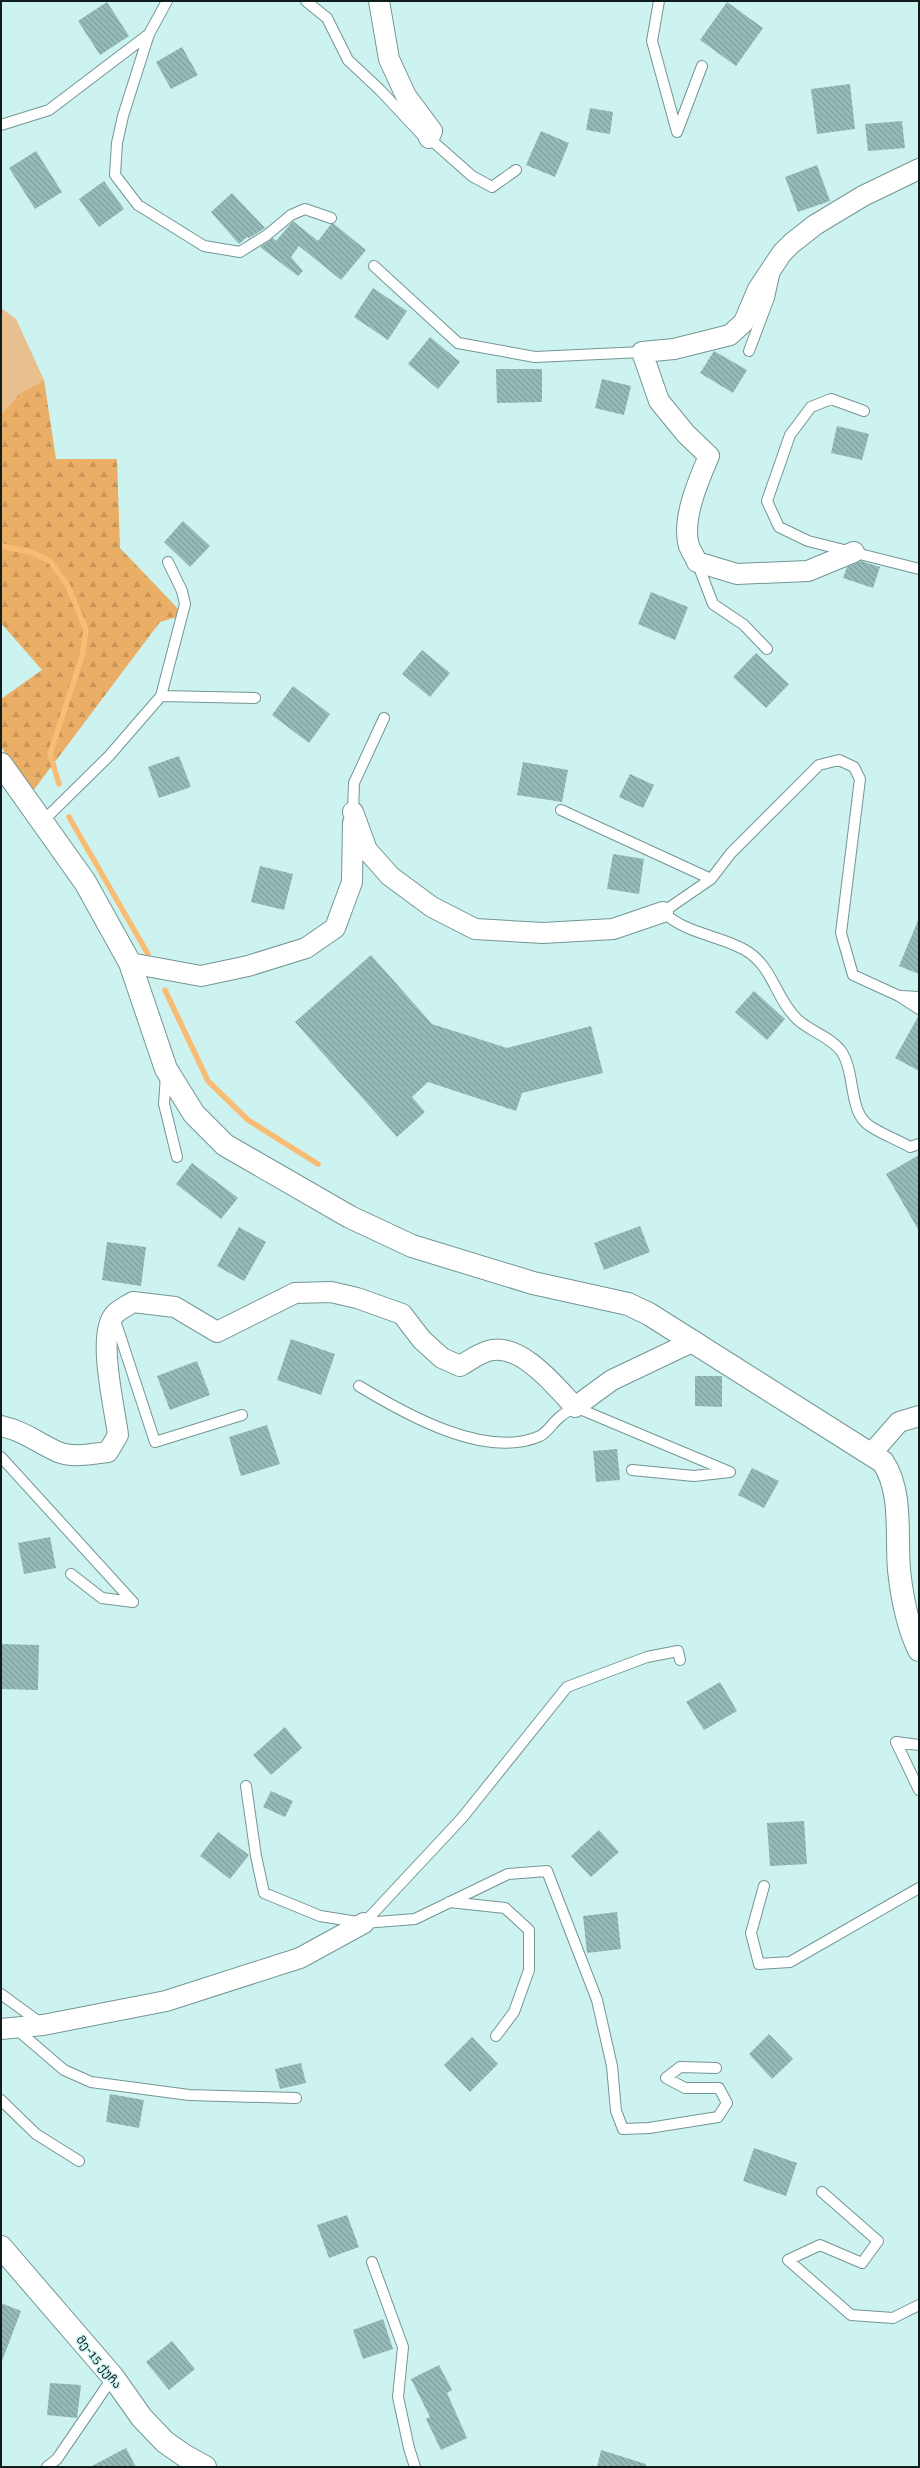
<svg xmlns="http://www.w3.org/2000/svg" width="920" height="2468" viewBox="0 0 920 2468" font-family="'Roboto Serif','Noto Sans Georgian',serif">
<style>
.grass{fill:#e9bf8f}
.forest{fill:url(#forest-firs)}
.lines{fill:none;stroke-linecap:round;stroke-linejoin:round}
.stream{stroke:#f8bc75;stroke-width:5.5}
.building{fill:url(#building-back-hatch)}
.lane-casing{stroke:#739694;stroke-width:12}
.street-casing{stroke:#739694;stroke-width:22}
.secondary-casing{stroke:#739694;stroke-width:24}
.lane{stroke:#fff;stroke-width:10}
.street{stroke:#fff;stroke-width:20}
.secondary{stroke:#fff;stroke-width:22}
.labels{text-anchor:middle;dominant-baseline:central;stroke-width:3;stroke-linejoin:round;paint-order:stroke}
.street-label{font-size:12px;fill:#0f1d1d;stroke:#cdf3f1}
</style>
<defs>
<pattern id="forest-firs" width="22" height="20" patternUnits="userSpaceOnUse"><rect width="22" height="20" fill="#eaae67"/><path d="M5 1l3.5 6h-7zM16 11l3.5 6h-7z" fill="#c89559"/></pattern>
<pattern id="building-back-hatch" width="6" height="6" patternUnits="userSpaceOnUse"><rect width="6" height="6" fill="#95b9b7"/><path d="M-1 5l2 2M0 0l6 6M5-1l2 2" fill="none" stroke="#789694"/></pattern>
</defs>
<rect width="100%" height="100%" fill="#cdf3f1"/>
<path class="grass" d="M1 308 16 319 44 380 19 394 1 415Z"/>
<path class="forest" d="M44 380 56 459H117L120 548 184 615 160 622 30 795 1 746V699L42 670 1 623V415L19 394Z"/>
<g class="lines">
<path class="stream" d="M1 546 31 552 50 561 68 586 86 630 82 656 50 754 59 784
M69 817 148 954
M165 990 208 1081 248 1120 318 1164"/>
</g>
<path class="building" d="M107 2 129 36 100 55 78 21Z
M727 2 763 28 736 66 700 40Z
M182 47 198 75 171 89 156 62Z
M850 84 855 129 817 134 811 89Z
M590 108 613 112 610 134 586 130Z
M902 121 905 148 868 151 865 124Z
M541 131 569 143 555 177 526 165Z
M36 151 62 192 35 209 9 168Z
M817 165 830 201 798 212 785 177Z
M104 181 124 209 99 227 79 199Z
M232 193 265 228 249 238 247 237 239 244 211 212Z
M293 221 318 241 331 224H334L366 250 341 280 299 246 291 257 303 271 298 276 260 247 273 238 276 241Z
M373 288 407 311 388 340 354 317Z
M430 337 460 362 438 389 408 364Z
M714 351 747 370 733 393 700 373Z
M496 369H542V402L497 403Z
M602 379 631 386 624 415 595 408Z
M837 426 869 434 862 460 831 453Z
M183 521 210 546 190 567 164 542Z
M861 561 880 567 873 588 843 578 847 567Z
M651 592 688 607 675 640 638 624Z
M422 650 450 673 430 697 402 674Z
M756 653 789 684 766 708 733 677Z
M293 686 330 714 309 743 272 715Z
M179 756 191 787 159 798 148 767Z
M523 762 568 770 562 802 517 795Z
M630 774 654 785 643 808 619 797Z
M613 854 644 859 639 894 607 889Z
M260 866 293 874 284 910 251 902Z
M919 918V974L899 966Z
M371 955 432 1024 507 1048 591 1026 603 1073 522 1093 516 1111 428 1082 412 1097 425 1112 397 1137 295 1022Z
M754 991 785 1019 767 1040 735 1012Z
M919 1015V1071L895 1058Z
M919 1155V1231L886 1174Z
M192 1163 238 1198 221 1219 176 1184Z
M640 1226 650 1252 604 1270 594 1243Z
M239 1227 266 1242 244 1281 217 1266Z
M107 1242 146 1247 141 1286 102 1280Z
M291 1339 335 1354 321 1395 277 1380Z
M197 1361 210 1395 170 1410 157 1376Z
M695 1376H722V1407L695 1406Z
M267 1425 280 1464 241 1476 229 1437Z
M617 1449 620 1480 596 1482 593 1451Z
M752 1468 779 1481 764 1508 738 1495Z
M50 1537 56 1568 24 1574 18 1543Z
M1 1644 39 1645 38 1690 1 1689Z
M720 1682 737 1711 704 1730 686 1702Z
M285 1727 302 1748 271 1775 253 1755Z
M271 1791 293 1801 285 1817 263 1807Z
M804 1821 807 1864 770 1866 767 1823Z
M599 1830 619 1852 591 1877 571 1856Z
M218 1832 249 1855 230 1879 200 1856Z
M617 1912 621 1949 587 1953 583 1916Z
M769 2034 793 2059 772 2079 749 2054Z
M472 2037 498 2064 470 2092 444 2065Z
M301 2063 306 2083 280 2089 275 2069Z
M110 2094 144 2100 139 2128 106 2122Z
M754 2148 797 2163 786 2196 743 2181Z
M347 2215 359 2247 329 2258 317 2225Z
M1 2303 21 2311 2 2361H1Z
M383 2319 393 2349 363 2359 353 2330Z
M172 2341 195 2369 169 2390 146 2362Z
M439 2365 452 2390 447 2393 467 2438 441 2450 426 2419 430 2417 411 2379Z
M50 2383 81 2385 77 2418 47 2415Z
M126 2448 136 2467H90Z
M601 2450 646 2464V2467H597Z"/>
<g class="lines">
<g class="lane-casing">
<path id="lane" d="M167 1 149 34 123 116 117 143 115 175 138 205 204 246 240 252 267 235 291 215 305 209 331 218
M306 1 327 18 348 60 380 90 423 136 429 138 472 176 492 187 516 170
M659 1 652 41 677 132 702 66
M1 125 49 110 149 34
M374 266 458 343 535 357 642 352
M749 351 769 298 774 275
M864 411 831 399 811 407 790 435 767 501 779 527 808 541 919 569
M697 562 713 604 744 625 767 649
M161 696 255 698
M561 810 711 879
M353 812 354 783 384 718
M42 822 109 756 161 696 185 604 182 591 168 562
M901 996 919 997
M919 1009 899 996 853 975 841 933 860 779 854 767 839 760 819 765 731 853 711 879 663 912C686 934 719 935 745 950 773 966 775 998 797 1019 809 1031 831 1037 841 1051 855 1071 849 1106 865 1122 873 1131 899 1140 910 1147L919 1144
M166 1075 164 1104 177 1157
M114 1317 155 1442 242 1415
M359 1386C405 1414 486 1460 540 1436 548 1432 553 1422 560 1417 564 1413 570 1410 575 1407L730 1472 694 1476 632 1470
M1 1457 133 1602 102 1598 71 1574
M919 1745 896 1742 919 1790
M246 1786 256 1856 264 1893 320 1916 364 1923 462 1818 567 1687 647 1657 678 1651 680 1660
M764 1886 751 1933 759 1964 790 1962 919 1888
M449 1902 505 1908 529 1930V1970L514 2012 496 2036
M364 1923 415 1919 508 1874 547 1871 597 2000 612 2066 616 2111 623 2129 649 2128 718 2117 727 2103 719 2088H685L666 2078 680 2067 716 2068
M1 1994 42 2024
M15 2028 64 2070 91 2082 189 2095 296 2098
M1 2100 36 2134 79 2161
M822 2192 878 2241 862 2263 820 2245 788 2260 851 2315 893 2318 919 2305
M372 2262 403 2347 398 2397 409 2448 415 2467
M47 2467 57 2459 113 2377"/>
</g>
<g class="street-casing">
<path id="street" d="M379 1 389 59 406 96 432 131 429 138
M854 552 808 571 737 574 697 562C695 557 691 551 689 546 681 520 699 479 709 456L686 434 659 401 642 352 674 349 730 335 744 322 758 289 782 253 792 243 815 225 863 196 919 169
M353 812 367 850 390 876 432 907 475 929 543 933 613 929 663 912
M130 963 201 976 248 966 306 948 335 928 352 882 353 823
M1 1426C26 1432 36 1442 58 1452 73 1458 92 1454 108 1452L118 1435C115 1409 96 1333 115 1314 120 1309 127 1306 133 1302L175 1307 217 1332 295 1293 331 1292 357 1298 402 1314 422 1340 442 1358 460 1366C469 1361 478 1354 488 1351 520 1341 556 1387 575 1407L612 1380 694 1341
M871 1454 899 1422 919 1416
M1 2029 43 2025 166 2001 300 1958 364 1923"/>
</g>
<g class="secondary-casing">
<path id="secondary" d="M1 764 85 882 130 963 166 1069 194 1114 225 1145 350 1217 412 1246 533 1283 628 1304 649 1314 883 1462C903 1492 896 1536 899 1570 902 1598 907 1625 919 1650
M1 2247 113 2377 142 2418 165 2442 185 2456 205 2467"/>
</g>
<use href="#lane" class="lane"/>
<use href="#street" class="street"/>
<use href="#secondary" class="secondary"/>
</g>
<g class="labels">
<g class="street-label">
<text transform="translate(99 2362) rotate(51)">მე-15 ქუჩა</text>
</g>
</g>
<rect width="920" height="2468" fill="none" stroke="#0f1d1d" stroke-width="4"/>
</svg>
